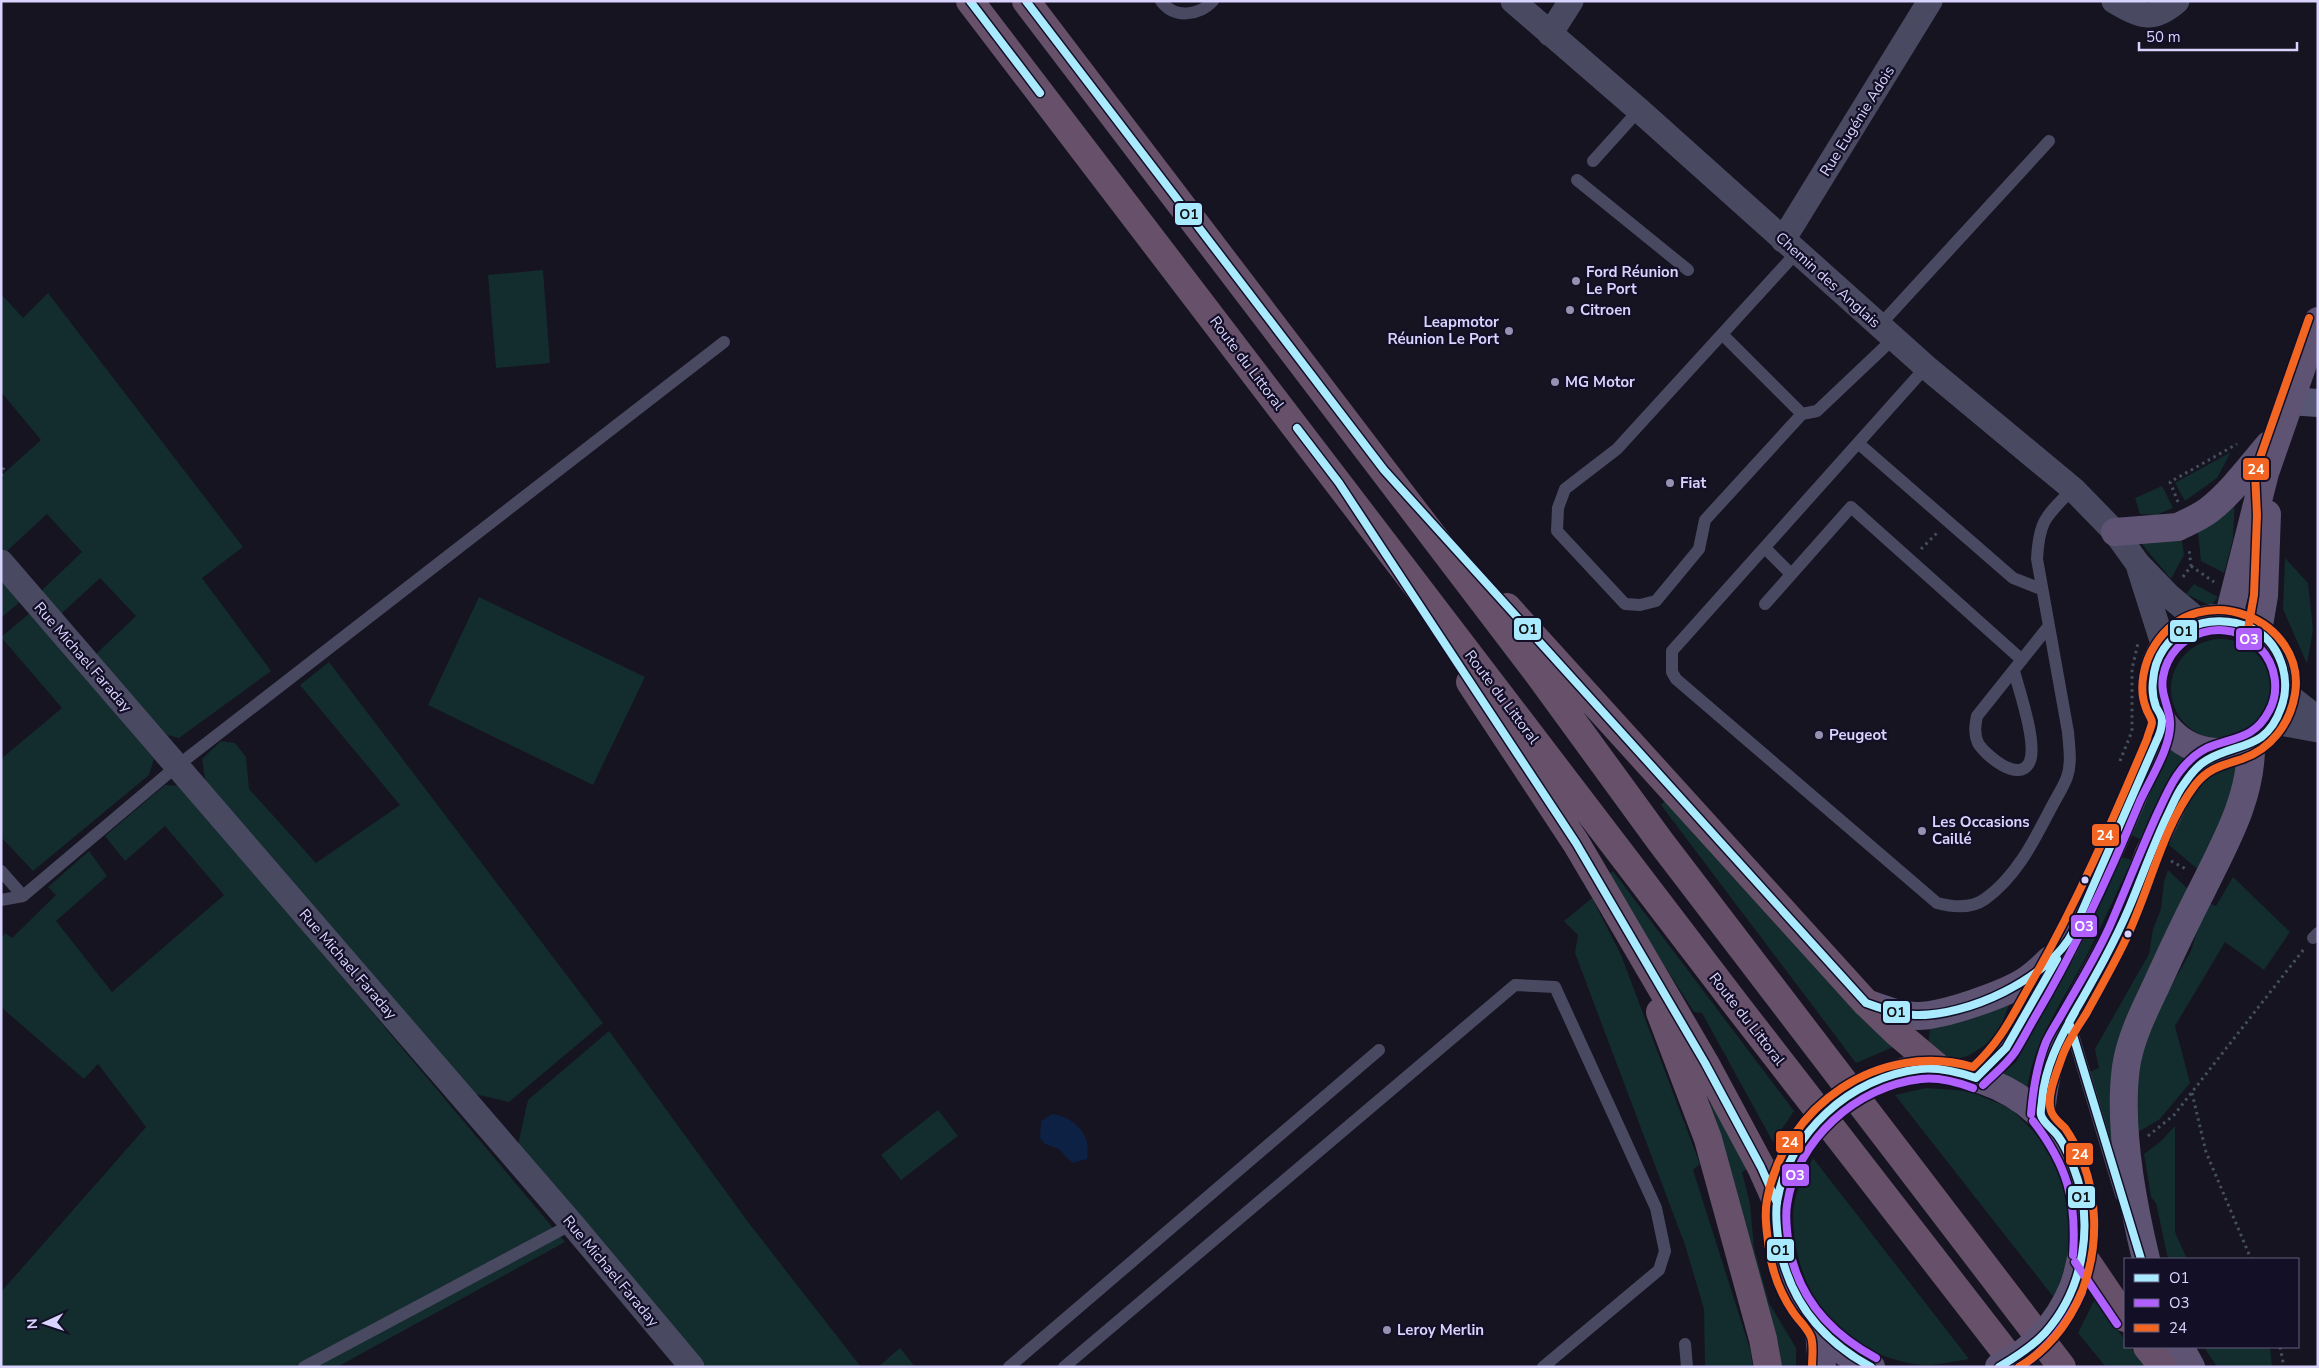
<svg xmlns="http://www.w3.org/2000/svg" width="2319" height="1368" viewBox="0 0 2319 1368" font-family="'Nunito Sans',sans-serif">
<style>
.green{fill:#132c2d}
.water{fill:#0d2144}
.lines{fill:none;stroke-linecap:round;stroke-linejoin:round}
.path{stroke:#44505f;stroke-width:3;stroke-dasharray:2.5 4;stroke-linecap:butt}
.lane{stroke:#4a4962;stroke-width:12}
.street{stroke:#4a4962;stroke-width:25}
.secondary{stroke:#575674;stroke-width:28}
.primary{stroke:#5e5373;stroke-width:28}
.highway{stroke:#67516a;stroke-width:28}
.primary-bridge{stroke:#5e5373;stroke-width:28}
.bus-1-casing{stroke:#130f26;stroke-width:11}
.bus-2-casing{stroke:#130f26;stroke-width:11}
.bus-3-casing{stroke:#130f26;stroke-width:11}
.bus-1{stroke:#a9eaff;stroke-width:8}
.bus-2{stroke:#af60ff;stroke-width:8}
.bus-3{stroke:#f26522;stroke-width:8}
.poi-dot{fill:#9591b1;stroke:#130f26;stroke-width:2}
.bus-dot{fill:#d9d4ff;stroke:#130f26;stroke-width:2}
.labels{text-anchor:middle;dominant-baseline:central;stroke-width:4.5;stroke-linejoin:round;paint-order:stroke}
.street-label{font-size:15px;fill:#d9d4ff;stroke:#130f26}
.poi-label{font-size:15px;font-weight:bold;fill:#d9d4ff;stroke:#130f26;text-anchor:start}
.line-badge{stroke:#130f26;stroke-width:2}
.badge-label{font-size:14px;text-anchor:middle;font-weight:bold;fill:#fff}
.pale-badge-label{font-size:14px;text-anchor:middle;font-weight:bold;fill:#111}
</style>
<rect width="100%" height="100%" fill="#161421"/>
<path class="green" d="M543 270 550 363 496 368 488 275Z
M48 293 243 547 202 578 271 671 179 738 163 734 95 655 136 616 100 578 60 615 40 592 82 552 47 514 6 552 1 547V476L41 440 1 392V294L23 318Z
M2231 452 2217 478 2185 501 2175 483Z
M2162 486 2173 508 2156 515 2140 514 2135 498Z
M2235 498 2233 539 2224 573 2201 561 2197 523Z
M2181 534 2184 555 2171 579 2136 537Z
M2285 558 2308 583 2313 630 2307 664 2283 609Z
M1 577 22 600 1 618Z
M2194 584 2218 597 2211 606 2186 594Z
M479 597 645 677 593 785 428 705Z
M30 613 154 759 149 775 33 871 1 837V759L62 708 1 637Z
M2171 689a50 50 0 1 1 100 0a50 50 0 1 1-100 0Z
M329 662 603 1023 509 1102 466 1092 206 785 202 759 221 741 235 743 246 757 249 789 316 863 400 805 300 685Z
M2168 745 2188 758 2163 792 2142 840 2129 834Z
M2244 756V774L2201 872 2163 840 2180 802 2215 763Z
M165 785 182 786 565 1242 337 1367H1V1292L146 1127 98 1064 84 1079 1 1007V938L5 933 12 938 56 895 48 887 89 851 107 876 56 921 112 992 224 895 165 826 125 861 105 836Z
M1667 798 1896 1046 1856 1063 1661 805Z
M2121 857 2132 860C2117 892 2102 925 2086 957 2064 999 2033 1042 2027 1089L2002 1074 2016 1062 2078 950Z
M2168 870 2192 893 2127 1021 2120 1141 2111 1144 2089 1072 2099 1068 2095 1049 2149 954 2153 929 2161 909 2164 881Z
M1613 871 1794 1111 1773 1142 1702 1013 1694 1012 1607 876Z
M2233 877 2290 932 2264 970 2225 942 2175 1026 2190 1083 2159 1120 2138 1132 2134 1086 2144 1034 2191 951 2206 902 2216 906Z
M1592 898 1621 955 1700 1164 1693 1170 1750 1349 1753 1367H1705L1704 1309 1685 1245 1575 953 1578 935 1564 921Z
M2013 994 1999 1031 1985 1045 1968 1056 1951 1060 1928 1053 1930 1023Z
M609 1031 748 1222 861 1367H703L517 1149 528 1100Z
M1926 1088 1968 1091 2010 1108 2044 1142 2065 1188 2072 1220 2068 1256 2055 1299 1895 1095Z
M1713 1103 1747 1169 1742 1172 1750 1204 1754 1248 1769 1303 1796 1348V1367H1774L1705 1108Z
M938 1110 958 1136 901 1180 881 1155Z
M2175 1126V1232L2187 1259H2168L2156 1203 2151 1197 2144 1154 2160 1142Z
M1813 1158 1969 1359C1950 1362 1928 1368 1909 1363 1850 1351 1810 1311 1797 1252 1794 1236 1791 1216 1795 1200 1798 1186 1807 1171 1813 1158Z
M2095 1299 2125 1340V1347H2130L2145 1367H2106L2078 1333Z
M2204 1347H2270L2272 1367H2217Z
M900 1348 915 1367H878Z"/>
<path class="water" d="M1052 1114C1075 1117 1092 1135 1087 1159L1072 1163 1059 1149 1045 1144 1040 1138 1041 1121Z"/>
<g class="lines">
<path class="path" d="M1 476 5 464
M2178 502 2170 482 2237 444
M1921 549 1938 532
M2191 566 2214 582
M2183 577 2191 566 2189 549
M2120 761 2132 731V669L2138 643
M2171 861 2186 869
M2192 1093 2206 1152 2251 1259
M2148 1136 2174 1115 2304 949
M2280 1347 2284 1367"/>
<path class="lane" d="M1161 1C1174 19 1199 16 1213 1
M1593 161 1639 110
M1577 180 1688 270
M1797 252 1617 449 1565 489 1558 508 1557 531 1625 604 1640 605 1656 601 1699 549 1705 520 1802 414 1817 411 1893 339
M1879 326 2049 141
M1722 334 1802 414
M1926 367 1672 651V672L1676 679 1937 903C1952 907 1971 909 1985 899 2016 877 2034 841 2051 808 2056 798 2063 788 2067 777 2072 763 2069 746 2068 732L2037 559C2039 520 2046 516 2073 489
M1858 443 2013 578 2041 589
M1765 548 1791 574
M1765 604 1851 507 2022 660
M2014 671C2019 690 2037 742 2030 761 2020 785 1985 755 1978 743 1974 734 1975 726 1977 716L2048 627
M1 871 23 896
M1 900 23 896 177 766 724 342
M2313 938 2318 933
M2070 1025 2121 1195
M1685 1344 1687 1367
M304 1367 572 1224
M1009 1367 1379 1050
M1064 1367 1515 985 1555 987 1656 1208 1665 1251 1659 1270 1543 1367"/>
<path class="street" d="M1513 1 1639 110 1926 367 2073 489 2115 532 2138 564 2168 595 2199 621
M2114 1C2140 16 2152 23 2177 1
M1550 34 1571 1
M1783 240 1930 1
M1 562 572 1224 692 1367
M2139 568 2164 647
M2285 693 2318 719
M2275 722 2318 730"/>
<path class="secondary" d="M2289 401 2318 403"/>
<path class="primary" d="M2115 532 2178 527C2188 522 2200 517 2209 510 2232 492 2250 467 2269 445
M2152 685a67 67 0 1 1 134 0a67 67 0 1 1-134 0Z
M2228 619 2265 473 2318 321
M2258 631 2264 596 2267 514
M1866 1003C1883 1009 1900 1016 1918 1016 1943 1016 2006 994 2027 980 2035 974 2043 967 2050 960
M1915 1070C1938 1067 1960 1072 1982 1080 2071 1110 2103 1203 2073 1288
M1976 1078 2006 1048 2064 947 2113 843 2158 739 2162 720
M2041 1115C2043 1089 2047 1066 2057 1042L2123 922 2149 853 2182 785 2203 762 2223 752
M1791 1160C1785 1174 1778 1188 1777 1203 1769 1272 1809 1339 1871 1367
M2146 1259C2132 1201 2118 1127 2126 1067 2130 1039 2144 1011 2156 986 2171 953 2186 921 2202 890 2225 843 2252 797 2251 744
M1819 1330 1822 1367
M2180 1347 2191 1367"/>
<path class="highway" d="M970 1 1738 1007 2017 1367
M1026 1 1539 675 1660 841 2062 1367
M1507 607 1866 1003 1896 1032 1940 1069
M1470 682 1576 843 1612 904 1705 1063 1761 1167 1777 1203
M1660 1012 1708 1139 1763 1339 1768 1367
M2083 1256 2125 1318
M2147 1347 2163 1367"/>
<path class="primary-bridge" d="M1791 1160C1819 1111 1853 1087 1906 1071
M1999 1367C2034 1351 2058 1323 2073 1288"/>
<g class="bus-1-casing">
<path id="bus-1" d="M970 1 1040 93
M1026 1 1384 470 1866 1003C1882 1009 1898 1014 1915 1015 1966 1017 2049 979 2073 932L2156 742C2159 736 2162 728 2162 721 2162 716 2158 711 2156 707 2153 699 2152 689 2153 681 2156 631 2209 609 2251 628 2280 641 2292 679 2281 708 2266 751 2237 742 2207 760 2198 765 2190 775 2184 784 2177 793 2173 804 2168 814 2153 845 2142 877 2129 908 2112 948 2090 985 2069 1022L2141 1259
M1297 428 1339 483 1576 843 1705 1063 1761 1167 1777 1203
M1871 1367C1821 1340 1789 1300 1779 1244 1777 1231 1775 1216 1777 1202 1788 1133 1851 1077 1920 1069 1939 1067 1958 1072 1976 1078L2006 1048 2057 959
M1999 1367C2016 1357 2032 1347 2045 1333 2085 1288 2095 1221 2073 1166 2069 1155 2064 1144 2058 1136 2053 1129 2043 1123 2041 1115 2040 1110 2042 1105 2042 1100 2045 1067 2059 1040 2075 1012"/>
</g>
<g class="bus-2-casing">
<path id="bus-2" d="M1983 1085C1993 1075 2007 1064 2015 1052 2022 1041 2028 1029 2035 1017 2076 948 2109 876 2140 801 2150 779 2172 746 2170 721 2169 706 2160 694 2163 677 2171 631 2228 614 2260 648 2276 665 2280 691 2269 711 2254 740 2232 737 2207 748 2197 753 2188 761 2181 770 2171 782 2166 796 2159 810 2142 847 2128 884 2112 921 2099 952 2080 982 2063 1012 2058 1021 2051 1031 2046 1042 2037 1065 2033 1089 2031 1114
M2033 1121C2067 1165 2077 1200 2073 1255
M2075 1262 2117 1324
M1876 1358C1831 1334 1798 1298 1789 1246 1787 1233 1785 1218 1787 1205 1796 1140 1857 1086 1921 1079 1938 1077 1957 1082 1973 1088
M2020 1367C2049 1348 2068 1323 2082 1292"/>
</g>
<g class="bus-3-casing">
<path id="bus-3" d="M2248 629 2254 595 2257 515 2255 472 2309 318
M1812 1367C1812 1357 1814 1346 1811 1337 1807 1327 1798 1320 1793 1312 1780 1293 1772 1271 1769 1249 1767 1233 1764 1216 1767 1200 1784 1106 1880 1040 1973 1067 2002 1040 2012 1016 2031 983 2076 905 2112 822 2147 739 2148 734 2151 728 2152 723 2152 718 2147 713 2146 708 2138 688 2144 662 2155 645 2200 575 2307 620 2295 694 2290 724 2271 749 2242 759 2223 765 2208 768 2195 785 2161 830 2150 890 2125 941 2113 966 2099 990 2086 1014 2077 1028 2067 1042 2062 1057 2057 1072 2046 1096 2051 1111 2053 1118 2060 1123 2065 1128 2072 1138 2078 1150 2083 1162 2110 1235 2088 1326 2019 1367"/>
</g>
<use href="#bus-1" class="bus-1"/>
<use href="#bus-2" class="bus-2"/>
<use href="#bus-3" class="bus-3"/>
</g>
<g class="poi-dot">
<circle cx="1576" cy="281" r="5"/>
<circle cx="1570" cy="310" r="5"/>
<circle cx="1509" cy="331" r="5"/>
<circle cx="1555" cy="382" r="5"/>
<circle cx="1670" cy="483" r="5"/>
<circle cx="1819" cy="735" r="5"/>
<circle cx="1922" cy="831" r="5"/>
<circle cx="1387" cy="1330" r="5"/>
</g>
<g class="bus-dot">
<circle cx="2085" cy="880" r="4.5"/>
<circle cx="2128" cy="934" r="4.5"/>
</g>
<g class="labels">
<g class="street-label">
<text transform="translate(1857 121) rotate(-58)">Rue Eugénie Adois</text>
<text transform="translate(1828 280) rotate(42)">Chemin des Anglais</text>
<text transform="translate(1247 363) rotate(53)">Route du Littoral</text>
<text transform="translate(83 657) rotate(49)">Rue Michael Faraday</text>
<text transform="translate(1502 697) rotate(53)">Route du Littoral</text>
<text transform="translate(348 964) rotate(49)">Rue Michael Faraday</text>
<text transform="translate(1747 1019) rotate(52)">Route du Littoral</text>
<text transform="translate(611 1271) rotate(50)">Rue Michael Faraday</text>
</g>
<g class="poi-label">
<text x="1586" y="272">Ford Réunion<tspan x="1586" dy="17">Le Port</tspan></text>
<text x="1580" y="310">Citroen</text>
<text x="1499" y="322" text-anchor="end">Leapmotor<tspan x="1499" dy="17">Réunion Le Port</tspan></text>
<text x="1565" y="382">MG Motor</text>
<text x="1680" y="483">Fiat</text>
<text x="1829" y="735">Peugeot</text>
<text x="1932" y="822">Les Occasions<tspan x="1932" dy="17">Caillé</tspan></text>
<text x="1397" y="1330">Leroy Merlin</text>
</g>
</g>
<g class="line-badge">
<rect x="1174" y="202" width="29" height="24" rx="5" fill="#a9eaff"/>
<rect x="2242" y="457" width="28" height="24" rx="5" fill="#f26522"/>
<rect x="1513" y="617" width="29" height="24" rx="5" fill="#a9eaff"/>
<rect x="2169" y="619" width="29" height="24" rx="5" fill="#a9eaff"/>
<rect x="2235" y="627" width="28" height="24" rx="5" fill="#af60ff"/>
<rect x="2091" y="823" width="29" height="24" rx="5" fill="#f26522"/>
<rect x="2070" y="914" width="28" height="24" rx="5" fill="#af60ff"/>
<rect x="1882" y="1000" width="29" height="24" rx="5" fill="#a9eaff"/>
<rect x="1775" y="1130" width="29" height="24" rx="5" fill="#f26522"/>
<rect x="2065" y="1142" width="29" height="24" rx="5" fill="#f26522"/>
<rect x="1781" y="1163" width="29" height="24" rx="5" fill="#af60ff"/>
<rect x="2067" y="1185" width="29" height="24" rx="5" fill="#a9eaff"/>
<rect x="1766" y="1238" width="29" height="24" rx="5" fill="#a9eaff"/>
</g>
<g class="badge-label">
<text x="2256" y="474">24</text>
<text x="2249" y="644">O3</text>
<text x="2105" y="840">24</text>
<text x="2084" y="931">O3</text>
<text x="1790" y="1147">24</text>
<text x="2080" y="1159">24</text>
<text x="1795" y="1180">O3</text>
</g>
<g class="pale-badge-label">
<text x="1189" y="219">O1</text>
<text x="1528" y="634">O1</text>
<text x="2183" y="636">O1</text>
<text x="1896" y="1017">O1</text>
<text x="2081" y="1202">O1</text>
<text x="1780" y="1255">O1</text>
</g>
<rect width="2319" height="1368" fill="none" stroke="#d9d4ff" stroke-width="5"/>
<rect x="2124" y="1258" width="175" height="90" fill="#130f26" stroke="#625e7d"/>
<rect x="2134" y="1274" width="25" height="8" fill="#a9eaff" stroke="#625e7d"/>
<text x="2169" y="1283" font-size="15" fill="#d9d4ff">O1</text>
<rect x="2134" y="1299" width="25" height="8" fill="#af60ff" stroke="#625e7d"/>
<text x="2169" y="1308" font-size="15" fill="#d9d4ff">O3</text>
<rect x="2134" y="1324" width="25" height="8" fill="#f26522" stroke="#625e7d"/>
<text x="2169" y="1333" font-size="15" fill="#d9d4ff">24</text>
<g transform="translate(45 1323) rotate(267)" stroke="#130f26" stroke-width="4" paint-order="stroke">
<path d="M0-4L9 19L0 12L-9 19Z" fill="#d9d4ff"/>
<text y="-8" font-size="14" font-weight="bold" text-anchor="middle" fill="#d9d4ff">N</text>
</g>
<path d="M2139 42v8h158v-8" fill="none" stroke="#d9d4ff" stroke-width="2.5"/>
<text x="2146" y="42" font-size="15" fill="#d9d4ff" stroke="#130f26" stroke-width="4" paint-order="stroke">50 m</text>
</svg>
